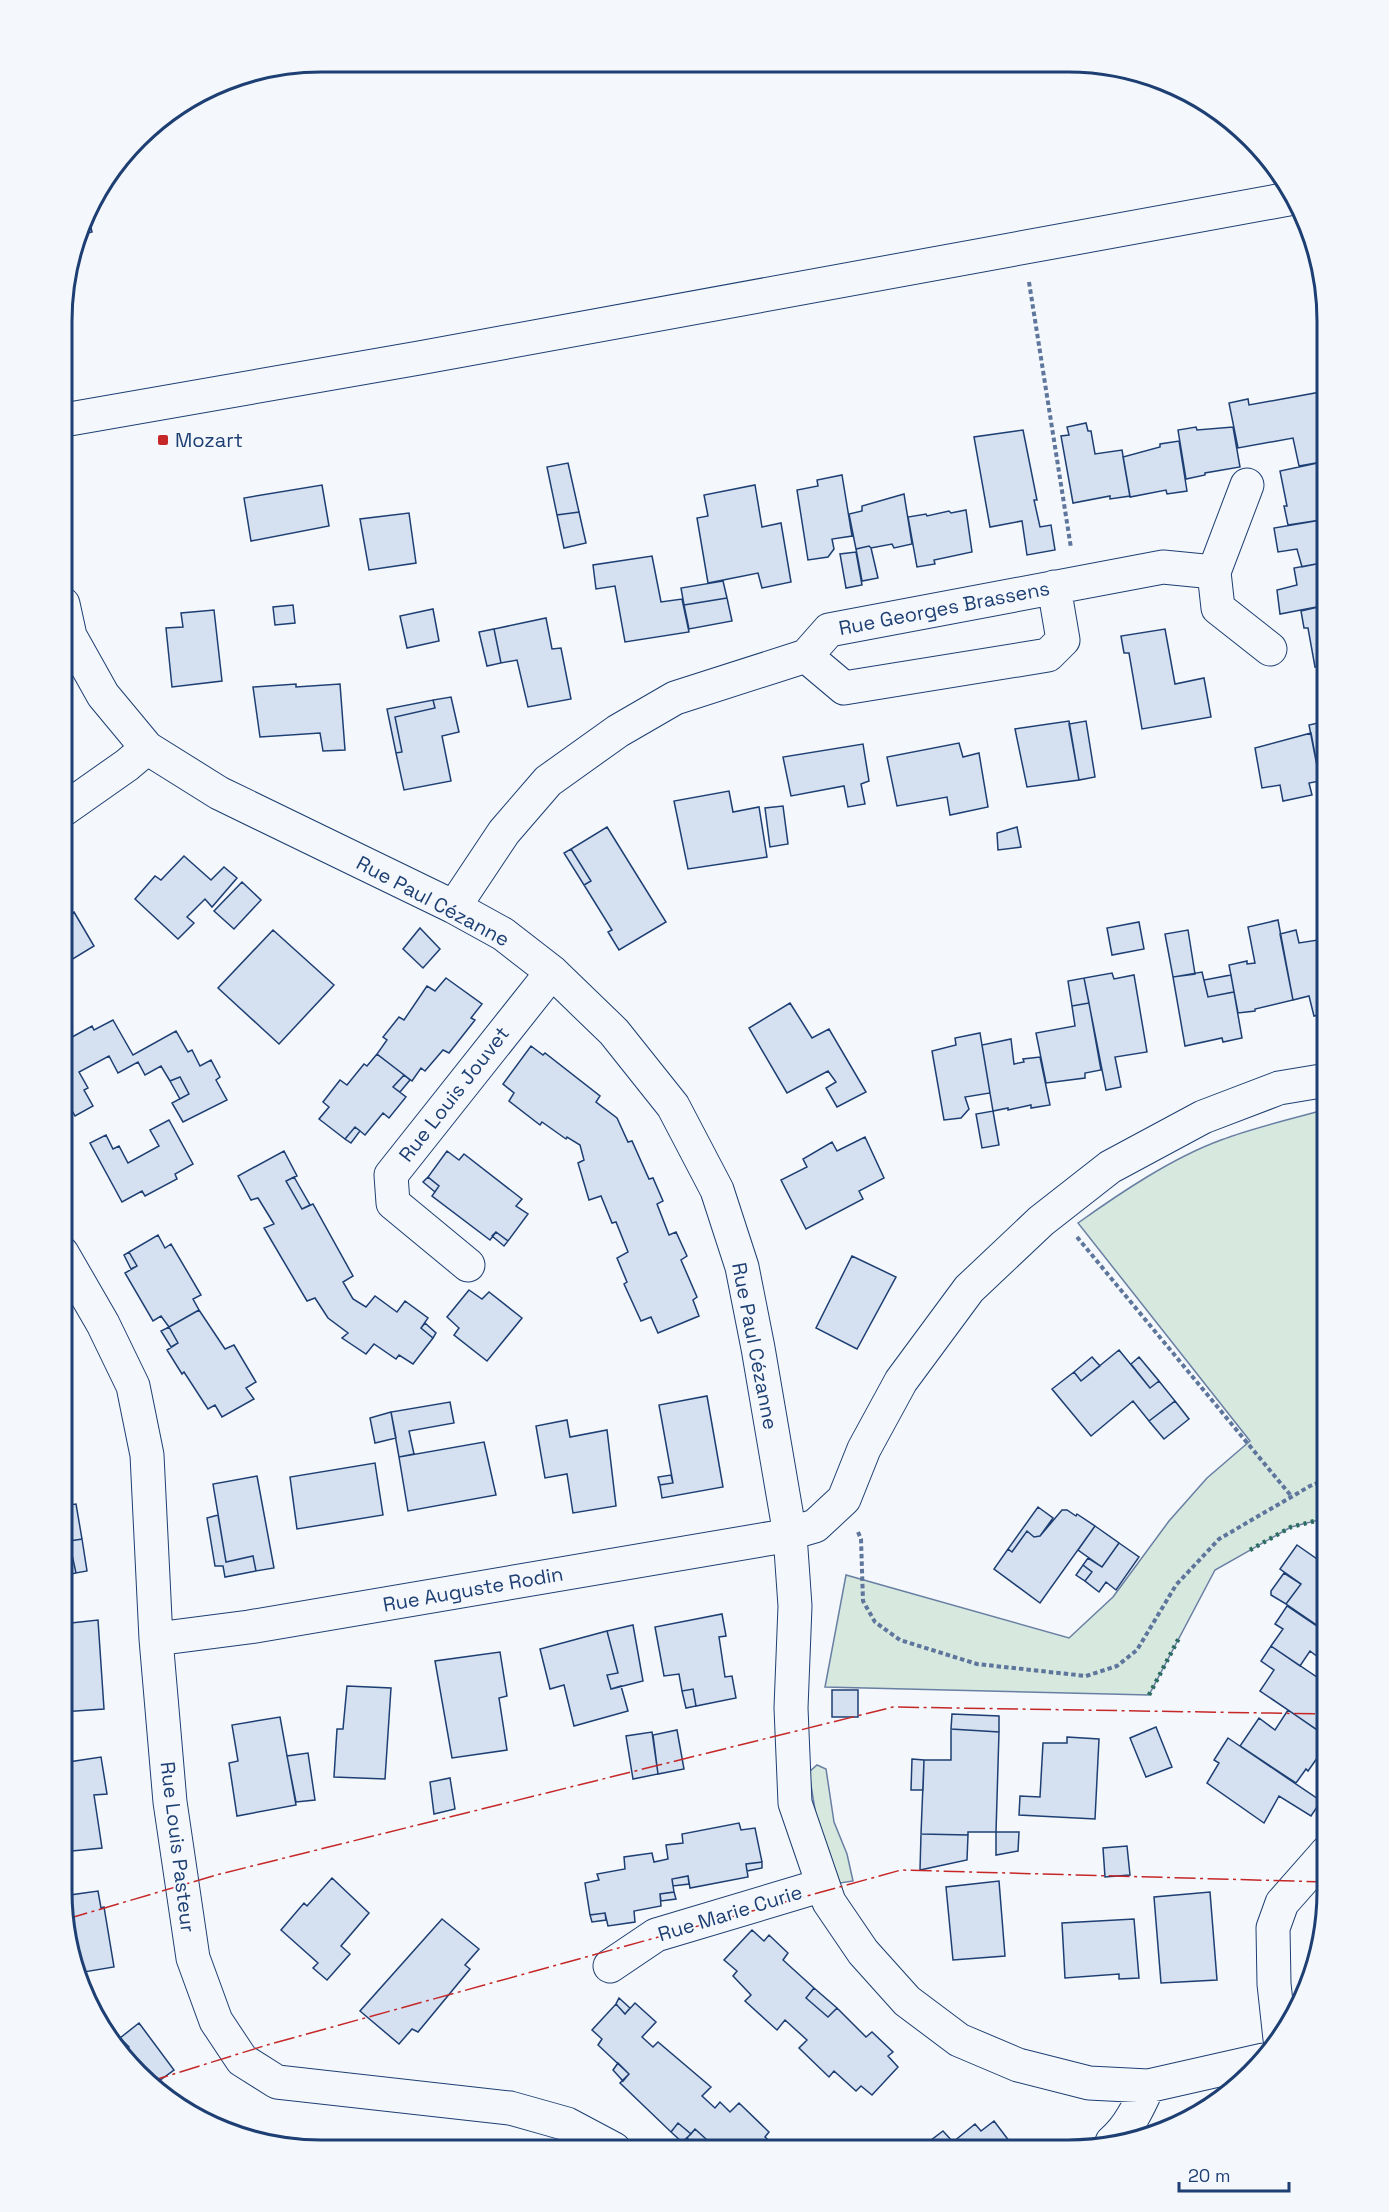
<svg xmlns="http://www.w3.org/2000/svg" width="1389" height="2212" viewBox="0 0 1389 2212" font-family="'Space Grotesk',sans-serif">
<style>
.green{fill:#d7e8df;stroke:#687fa3;stroke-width:1.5}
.building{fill:#d5e0f0;stroke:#1d3f73;stroke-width:1.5}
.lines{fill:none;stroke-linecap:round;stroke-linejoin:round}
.minor-casing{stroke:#1d3f73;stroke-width:35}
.major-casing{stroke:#1d3f73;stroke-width:35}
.path{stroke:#5e769c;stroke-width:4;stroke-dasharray:4.5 3;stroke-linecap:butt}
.minor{stroke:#f4f7fb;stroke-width:33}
.major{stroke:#f4f7fb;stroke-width:33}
.hedge{stroke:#2c6c60;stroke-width:4.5;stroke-dasharray:3 4.5;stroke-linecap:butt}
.power{stroke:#c62828;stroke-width:1.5;stroke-dasharray:21 4.5 3 4.5;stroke-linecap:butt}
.poi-dot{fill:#c62828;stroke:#f4f7fb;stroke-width:2}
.labels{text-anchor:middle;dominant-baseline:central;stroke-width:4.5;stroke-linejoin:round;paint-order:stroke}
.poi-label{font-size:20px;fill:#1d3f73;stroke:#f4f7fb;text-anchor:start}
.street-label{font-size:20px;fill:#1d3f73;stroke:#f4f7fb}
.rim{fill:none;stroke:#1d3f73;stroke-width:3}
</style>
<rect width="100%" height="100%" fill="#f4f7fb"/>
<path class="green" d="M1327 1109V1518L1291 1527 1215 1570 1149 1695 825 1687 846 1575 1069 1638 1113 1597 1169 1521 1207 1478 1250 1441 1078 1223C1120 1193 1172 1158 1221 1140 1255 1127 1292 1119 1327 1109Z
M817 1765 826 1769 834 1822 847 1854 853 1881 840 1883C819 1851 815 1809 809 1772Z"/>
<path class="building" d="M87 211 92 232 80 235Z
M1326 391 1327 461 1299 466 1293 438 1238 448 1229 403 1248 399 1249 405Z
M1086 423 1088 431H1091L1095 454 1122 450 1130 496 1110 499V496L1073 503 1061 436 1069 435 1067 427Z
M1196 427 1197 430 1233 427 1240 467 1205 473V475L1186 479 1178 430Z
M1023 430 1037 500H1034L1040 527 1051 525 1055 550 1027 555 1022 521 990 527 974 437Z
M1179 441 1187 491 1167 494 1166 490 1130 497 1123 457 1160 447V444Z
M1327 461V519L1288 525 1284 506H1287L1280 471Z
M568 463 579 512 557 515 547 467Z
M842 475 852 536 832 539 834 549 828 557 808 560 797 490 818 486 817 480Z
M322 485 329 526 251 541 244 498Z
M755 485 762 527 781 523 791 582 762 588 758 573 708 583 697 518 708 516 704 495Z
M904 494 912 544 894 548 892 544 871 548 869 546 856 549 849 514 862 511V506Z
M966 510 972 552 934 560 935 564 917 567 908 517 926 514 927 516 949 511 951 513Z
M579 512 586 543 564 548 557 515Z
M409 513 416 563 369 570 360 519Z
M1327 519V562L1302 567 1297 549 1278 552 1274 528Z
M869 546 871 548 878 578 862 581 856 549Z
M856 552 862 585 846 588 840 554Z
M652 556 661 602 682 599 689 632 625 642 615 586 596 589 593 565Z
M1327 562V605L1280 614 1277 590 1297 585 1294 568Z
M723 581 727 598 684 605 681 588Z
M727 598 732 621 689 629 684 605Z
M293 605 295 623 275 625 273 607Z
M1327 605V664L1315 667 1308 628H1304L1301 611Z
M433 609 439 641 407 648 400 616Z
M214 610 222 681 172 687 166 628 183 627 181 613Z
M546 618 552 649 561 648 571 699 528 707 517 660 501 663 494 629Z
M494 629 501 663 487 666 479 632Z
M1165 629 1175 684 1204 678 1211 717 1142 729 1129 653H1124L1121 636Z
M296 684V687L340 684 345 750 323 751 320 733 260 737 253 687Z
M451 697 459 732 442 736 451 781 404 790 396 753 402 752 395 717 435 708 433 700Z
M433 700 435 708 395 717 402 752 396 753 387 709Z
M1069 721 1079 780 1027 787 1015 729Z
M1086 721 1095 777 1079 780 1069 724Z
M1327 721V764L1317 766 1309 725Z
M1311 733 1320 781 1309 783 1312 795 1283 801 1280 785 1262 788 1255 748Z
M959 743 963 757 979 753 988 807 950 815 947 797 897 806 887 757Z
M863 744 869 781 861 784 865 804 848 807 844 786 791 796 783 757Z
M729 791 733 812 759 807 767 857 688 869 674 801Z
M783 806 788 844 770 847 765 808Z
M607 827 666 922 619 950 608 932 612 930 584 885 591 881 571 849Z
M1017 827 1021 847 998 850 997 833Z
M571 849 591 881 584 885 564 853Z
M184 856 211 880 224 867 237 878 212 907 205 899 187 917 194 923 178 939 135 899 155 876 161 880Z
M242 882 261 900 234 929 214 911Z
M74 912 94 946 63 965V919Z
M1278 920 1293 1000 1255 1009V1011L1238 1013 1229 965 1247 961V964L1255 963 1248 927Z
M1139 922 1144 949 1112 955 1107 928Z
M420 928 440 949 423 968 403 949Z
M273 930 334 985 279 1044 218 988Z
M1188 930 1195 974 1173 977 1165 934Z
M1296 930 1299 943 1324 939 1327 958V1013L1314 1016 1309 996 1293 1000 1280 934Z
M1202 972 1208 997 1234 992 1242 1038 1223 1042 1222 1038 1185 1046 1173 977Z
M1112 973 1114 979 1134 975 1147 1052 1115 1057 1121 1087 1106 1090 1084 978Z
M1231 975 1234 992 1208 997 1204 980Z
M446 978 482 1004 471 1018 475 1020 449 1053 443 1050 425 1071 421 1068 412 1081 377 1054 387 1040 383 1037 399 1017 404 1020 427 986 435 991Z
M1084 978 1089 1003 1072 1006 1068 981Z
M790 1003 812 1038 829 1029 866 1092 837 1107 826 1088 836 1082 828 1071 787 1093 749 1028Z
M1089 1003 1101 1070 1085 1073V1078L1046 1083 1036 1033 1075 1026 1072 1006Z
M113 1020 133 1055 176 1031 188 1052 192 1050 200 1066 211 1060 220 1077 216 1080 227 1100 183 1122 172 1103 189 1094 180 1077 170 1081 161 1066 145 1075 138 1062 118 1073 109 1056 79 1072 88 1088 84 1090 93 1106 75 1116 63 1094V1042L92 1026 94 1030Z
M980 1033 990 1093 965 1097 969 1109 961 1118 944 1120 932 1051 956 1045 955 1038Z
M1011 1039 1014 1064 1024 1062 1023 1059 1040 1057 1050 1105 1031 1108V1105L1008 1110V1108L993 1111 982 1045Z
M531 1046 543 1055 545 1053 600 1096 596 1102 617 1118 628 1142 632 1141 649 1179 653 1178 663 1201 657 1204 669 1235 676 1232 687 1256 681 1260 697 1297 693 1300 699 1316 658 1333 651 1317 641 1321 624 1284 627 1282 617 1258 628 1252 616 1222 612 1223 601 1196 589 1200 578 1163 584 1160 580 1145 567 1137 566 1139 542 1122 540 1125 509 1101 514 1093 503 1084Z
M377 1054 404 1075 393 1087 406 1097 389 1118 383 1113 365 1135 355 1127 345 1139 319 1119 329 1107 323 1102 340 1080 347 1085 364 1064 367 1066Z
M404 1075 410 1080 400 1092 393 1087Z
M180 1077 189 1094 180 1099 170 1081Z
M993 1111 999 1145 982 1148 976 1114Z
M169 1120 193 1164 175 1174 177 1179 145 1196 142 1191 122 1202 90 1143 106 1135 113 1149 119 1146 128 1163 159 1146 150 1130Z
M355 1127 360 1131 351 1143 345 1139Z
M865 1137 884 1178 859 1191 863 1199 806 1229 781 1180 807 1167 803 1159 832 1142 837 1151Z
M284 1151 297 1176 286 1181 302 1209 313 1204 353 1276 343 1282 353 1299 366 1307 375 1296 397 1312 405 1301 428 1318 421 1328 433 1338 413 1364 399 1355 396 1359 374 1344 366 1354 342 1338 348 1333 328 1318 315 1298 307 1301 264 1228 274 1224 258 1198 251 1200 238 1176Z
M447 1151 459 1160 464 1154 522 1199 516 1206 528 1214 508 1241 496 1232 490 1240 432 1196 439 1186 428 1177Z
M294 1177 310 1205 302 1209 286 1181Z
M428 1177 439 1186 435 1192 423 1182Z
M496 1232 508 1241 504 1246 492 1236Z
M158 1235 165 1248 171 1244 201 1295 193 1299 199 1310 169 1327 161 1316 153 1321 125 1273 137 1266 129 1252Z
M129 1252 137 1266 131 1269 124 1255Z
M852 1256 896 1277 857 1349 816 1328Z
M469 1290 482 1299 489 1292 522 1318 487 1361 454 1335 459 1328 447 1317Z
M199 1310 225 1349 234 1345 256 1382 246 1388 254 1399 222 1417 215 1405 208 1409 184 1372 182 1374 167 1350 178 1343 169 1327Z
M425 1323 436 1333 433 1338 421 1328Z
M169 1327 178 1343 171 1347 161 1331Z
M1119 1350 1150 1388 1159 1381 1175 1401 1149 1421 1133 1401 1091 1436 1052 1389 1074 1372 1081 1381Z
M1092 1357 1100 1366 1081 1381 1074 1372Z
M1139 1357 1159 1381 1150 1388 1131 1364Z
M707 1396 723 1487 662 1498 660 1485 673 1483 659 1405Z
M1175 1401 1189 1419 1164 1439 1149 1421Z
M450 1402 454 1423 409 1431 414 1454 399 1457 391 1412Z
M391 1412 396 1438 375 1443 370 1418Z
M567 1420 570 1437 607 1430 616 1506 573 1513 567 1474 545 1478 536 1426Z
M484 1442 496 1495 408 1511 399 1457Z
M375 1463 383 1515 297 1529 290 1477Z
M671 1475 673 1483 660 1485 658 1477Z
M257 1476 274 1568 256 1571 253 1556 226 1562 213 1484Z
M76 1504 82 1539 69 1541 76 1573 62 1576V1506Z
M1038 1507 1053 1518 1040 1536 1034 1537 1027 1531 1012 1552 1008 1549Z
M1062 1510H1067L1076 1516 1077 1514 1095 1526 1040 1603 994 1569 1008 1549 1012 1552 1027 1531 1034 1537 1040 1536Z
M218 1515 226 1562 253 1556 256 1571 225 1577 223 1566H215L207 1518Z
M1095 1526 1119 1543 1102 1567 1078 1550Z
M82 1539 87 1571 76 1573 69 1541Z
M1119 1543 1139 1557 1116 1590 1106 1582 1099 1592 1085 1581 1092 1572 1083 1565 1088 1558 1102 1567Z
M1297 1545 1327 1566V1632L1286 1604 1301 1584 1280 1569Z
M1083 1565 1092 1572 1085 1581 1076 1575Z
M1284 1573 1301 1584 1286 1604 1271 1595V1591Z
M1287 1606 1327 1633V1664L1310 1651 1300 1666 1271 1646 1283 1629 1275 1624Z
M722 1614 726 1636 719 1637 725 1677 732 1676 736 1698 696 1706 693 1689 682 1691 679 1674 664 1676 655 1627Z
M98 1620 104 1709 62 1712V1624Z
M633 1625 643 1681 611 1689 607 1675 618 1673 607 1631Z
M607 1631 618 1673 607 1675 611 1689 621 1686 628 1711 574 1726 564 1685 550 1689 540 1649Z
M1271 1646 1327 1684V1689L1319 1701 1327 1706V1720L1319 1731 1260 1691 1274 1670 1261 1661Z
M500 1652 507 1696 499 1698 507 1750 452 1758 435 1661Z
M347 1686 391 1688 385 1779 334 1777 337 1729H343Z
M693 1689 696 1706 686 1708 682 1691Z
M832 1690H858V1717H832Z
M1288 1710 1327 1737V1744L1308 1771 1306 1769 1296 1783 1240 1746 1259 1718 1275 1730Z
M952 1714 999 1716V1732L951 1729Z
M280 1717 296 1805 237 1816 229 1763 238 1761 232 1725Z
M1156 1727 1172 1767 1146 1777 1130 1738Z
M951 1729 999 1732 996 1832H968V1835L921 1834 924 1760H951Z
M677 1730 684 1769 658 1774 653 1735Z
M652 1732 658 1774 633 1779 626 1736Z
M1067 1737 1099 1739 1095 1819 1019 1815 1020 1796 1040 1797 1043 1743H1067Z
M1228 1738 1321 1801 1311 1816 1279 1796 1264 1823 1207 1783 1219 1763 1214 1760Z
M308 1753 315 1800 296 1802 287 1756Z
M101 1757 107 1794 94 1795 102 1848 62 1852V1763Z
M912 1759 924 1760 923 1790H911Z
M450 1778 455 1809 434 1814 430 1782Z
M739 1823 741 1830 755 1828 762 1862 746 1864 748 1877 690 1888 688 1876 672 1879 674 1892 660 1894 661 1906 634 1911 635 1922 608 1926 605 1913 590 1915 585 1883 599 1880 597 1874 625 1869 624 1857 652 1853 654 1862 668 1859 666 1845 683 1843 682 1834Z
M996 1832H1019L1018 1851 996 1855Z
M921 1834 968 1835 967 1860 920 1870Z
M1127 1846 1130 1875 1105 1877 1103 1848Z
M762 1862V1868L747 1871 746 1864Z
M688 1876 689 1884 673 1886 672 1879Z
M332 1878 369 1913 341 1946 350 1954 327 1980 313 1968 318 1963 281 1930 304 1903 307 1906Z
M999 1881 1005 1956 953 1960 946 1887Z
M98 1891 101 1908 104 1907 114 1967 78 1973 63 1896Z
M674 1892 676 1899 661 1901 660 1894Z
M1210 1892 1217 1980 1161 1983 1154 1897Z
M605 1913 606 1920 592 1922 590 1915Z
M442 1919 479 1949 465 1965 470 1969 418 2032 412 2029 399 2044 360 2011Z
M1134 1919 1139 1978 1119 1979V1974L1065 1978 1062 1923Z
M752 1930 764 1941 769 1935 788 1953 783 1960 814 1988 806 1998 828 2017 837 2008 866 2037 872 2032 893 2052 888 2056 898 2067 872 2095 861 2086 856 2091 834 2071 829 2077 799 2048 807 2040 785 2020 777 2030 745 2001 751 1995 733 1976 737 1971 724 1960Z
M814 1988 837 2008 828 2017 806 1998Z
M619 1998 630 2008 625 2014 616 2004Z
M635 2003 656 2022 642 2037 653 2047 658 2042 711 2087 702 2096 715 2108 720 2102 730 2112 739 2103 769 2132 765 2137 779 2150 699 2149 698 2148 706 2139 695 2129 691 2134 678 2123 671 2132 620 2083 629 2074 598 2045 602 2039 592 2030 616 2004 625 2014Z
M139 2023 174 2070 152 2086 121 2054 129 2047 120 2038Z
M120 2038 129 2047 121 2054 112 2044Z
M618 2063 629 2074 623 2081 613 2070Z
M994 2121 1013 2146 1007 2150H924L922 2147 943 2131 953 2142 975 2124 981 2131Z
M678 2123 691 2134 682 2142 671 2132Z
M695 2129 706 2139 698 2148 687 2138Z
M275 2136 337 2143V2148H287L275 2145Z"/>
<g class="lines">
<g class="minor-casing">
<path id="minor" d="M1247 485 1214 572 1218 608 1270 649
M63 604 70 636 103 695 147 748 219 793 454 907 503 934 552 972 614 1032 673 1106 717 1190 742 1267 758 1348 790 1535 795 1606 791 1708 795 1803 829 1902 863 1952 907 2001 959 2040 1018 2065 1089 2083 1148 2086 1263 2060
M806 656 844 688 1048 655 1063 640 1054 587
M63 810 127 765 147 748
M454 907 504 832 548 781 618 731 675 698 806 656 829 630 1163 567 1214 572
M62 1253 103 1324 133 1386 147 1455 156 1639 170 1802 193 1958 216 2021 242 2060 277 2082 510 2108 567 2124 614 2149
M468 1265 393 1203 391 1175 552 972
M156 1639 249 1627 773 1538 815 1526 844 1499 864 1449 901 1381 969 1289 1041 1221 1110 1167 1203 1117 1279 1088 1327 1080
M610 1966 656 1935 823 1885
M1280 2039 1274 1984 1273 1928 1282 1903 1327 1852
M1112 2142C1129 2128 1139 2106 1148 2086"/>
</g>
<g class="major-casing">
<path id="major" d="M64 420 419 358 1294 198"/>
</g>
<path class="path" d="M1029 282 1071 548
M1077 1237 1292 1497
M858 1532 861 1539 863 1601 875 1622 900 1640 977 1664 1086 1676 1117 1666 1137 1650 1176 1585 1219 1539 1310 1486 1327 1479"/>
<use href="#minor" class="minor"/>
<use href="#major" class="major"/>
<path class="hedge" d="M1324 800 1327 799
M1250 1550 1291 1527 1327 1518
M1149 1695 1180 1636"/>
<path class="power" d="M67 1919 220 1874 893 1707 1327 1714
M148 2082 267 2045 901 1870 1327 1882"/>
</g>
<rect class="poi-dot" x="157" y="434" width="12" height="12" rx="3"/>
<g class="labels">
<g class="poi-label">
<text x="175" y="440">Mozart</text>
</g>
<g class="street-label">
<text transform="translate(944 608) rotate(-11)">Rue Georges Brassens</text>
<text transform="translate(433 901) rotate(28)">Rue Paul Cézanne</text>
<text transform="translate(454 1094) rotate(-52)">Rue Louis Jouvet</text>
<text transform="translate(755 1346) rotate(79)">Rue Paul Cézanne</text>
<text transform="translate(473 1589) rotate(-10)">Rue Auguste Rodin</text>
<text transform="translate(178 1847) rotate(83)">Rue Louis Pasteur</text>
<text transform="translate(730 1913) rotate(-17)">Rue Marie Curie</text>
</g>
</g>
<path d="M0 0H1389V2212H0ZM321 72H1068A249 249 0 0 1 1317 321V1891A249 249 0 0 1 1068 2140H321A249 249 0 0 1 72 1891V321A249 249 0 0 1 321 72Z" fill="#f4f7fb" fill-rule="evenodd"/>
<path class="rim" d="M321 72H1068A249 249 0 0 1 1317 321V1891A249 249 0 0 1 1068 2140H321A249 249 0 0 1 72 1891V321A249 249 0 0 1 321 72Z"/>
<path d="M1179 2182v9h110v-9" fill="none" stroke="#1d3f73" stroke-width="3"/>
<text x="1188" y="2182" font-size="18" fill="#1d3f73" stroke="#f4f7fb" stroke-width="4.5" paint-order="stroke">20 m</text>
</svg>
